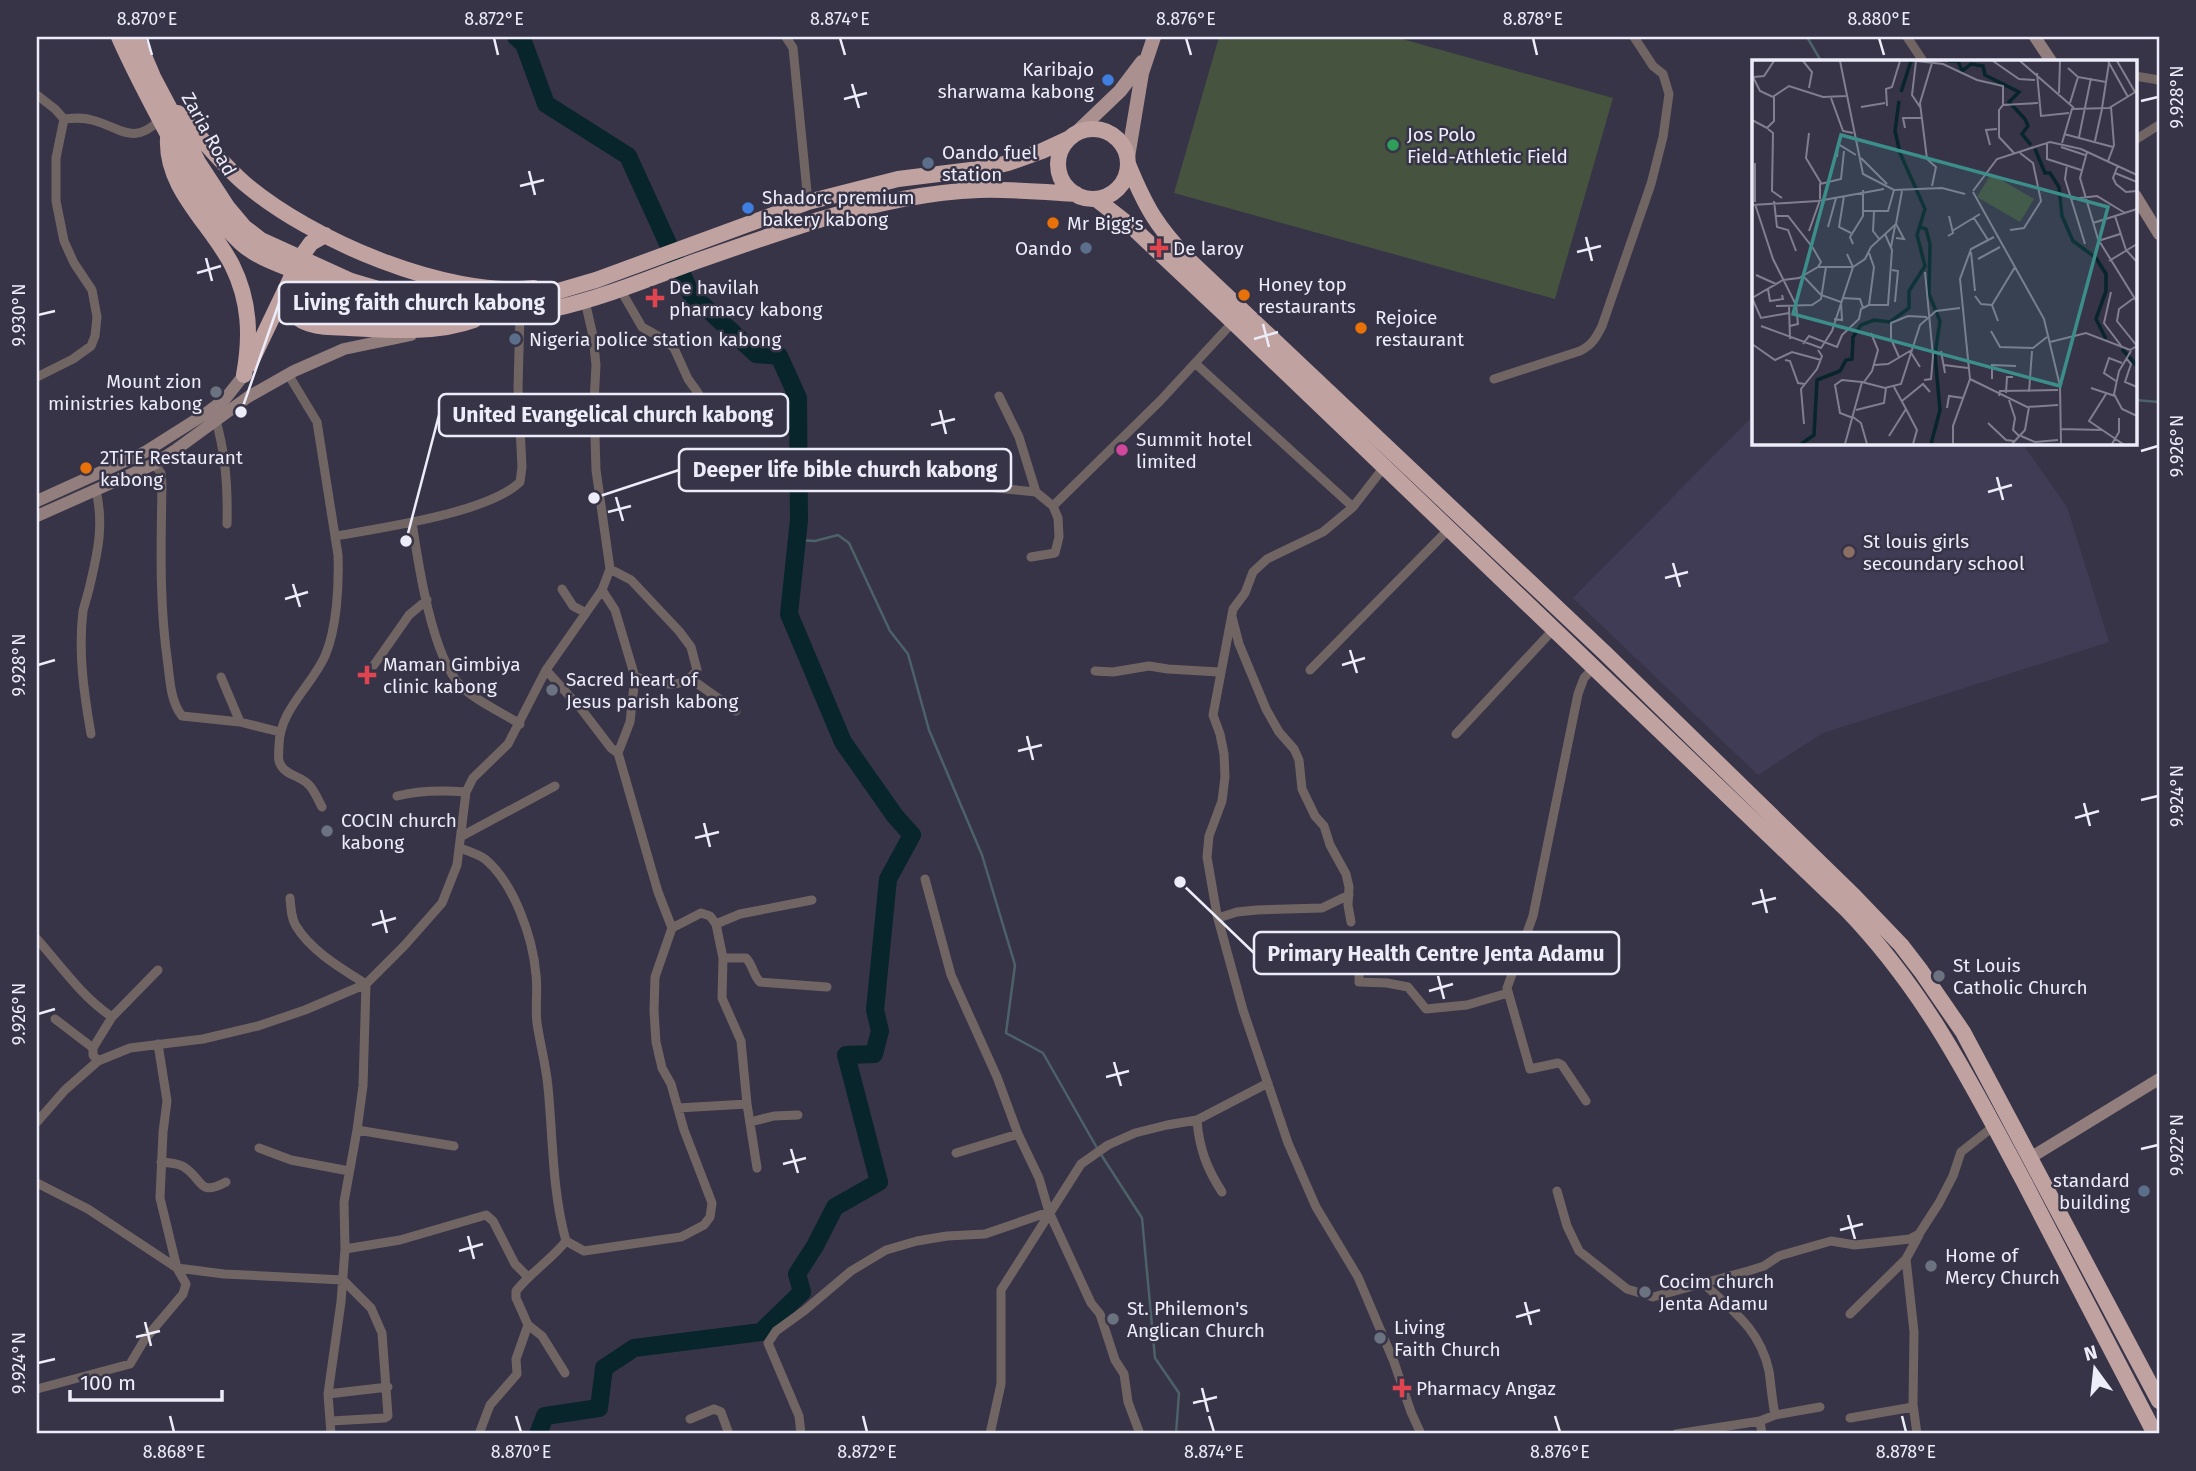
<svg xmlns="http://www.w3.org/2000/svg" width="2196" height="1471" viewBox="0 0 2196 1471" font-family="'Fira Sans',sans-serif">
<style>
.built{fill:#403c56}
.green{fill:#45533f}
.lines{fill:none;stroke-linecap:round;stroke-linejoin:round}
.stream{stroke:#4c6168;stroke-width:2.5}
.river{stroke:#07252a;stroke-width:18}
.street{stroke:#716564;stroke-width:9}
.secondary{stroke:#917e7d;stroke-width:12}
.primary{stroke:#aa9190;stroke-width:14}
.highway{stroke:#c0a2a1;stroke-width:16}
.ticks{fill:none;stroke:#edecf9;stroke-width:2.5}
.shop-dot{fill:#3f7fe0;stroke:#373448;stroke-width:2.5}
.leisure-dot{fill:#2e9e5b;stroke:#373448;stroke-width:2.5}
.service-dot{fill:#5c6f8a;stroke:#373448;stroke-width:2.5}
.food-dot{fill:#e8710a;stroke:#373448;stroke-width:2.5}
.health-dot{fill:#e0444e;stroke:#373448;stroke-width:2.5}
.worship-dot{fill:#6b7280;stroke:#373448;stroke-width:2.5}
.hotel-dot{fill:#d1479c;stroke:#373448;stroke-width:2.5}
.education-dot{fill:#8d6e63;stroke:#373448;stroke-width:2.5}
.labels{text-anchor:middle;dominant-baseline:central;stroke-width:5;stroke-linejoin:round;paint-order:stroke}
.poi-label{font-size:19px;fill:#edecf9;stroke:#373448;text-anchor:start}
.street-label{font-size:19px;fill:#edecf9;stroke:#373448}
.inset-river{fill:none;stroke:#07252a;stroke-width:3.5}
.inset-road{fill:none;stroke:#807e8f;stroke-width:2}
.view{fill:#3b8e8a;fill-opacity:0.15;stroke:#3b8e8a;stroke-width:3.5}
.inset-edge{fill:none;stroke:#edecf9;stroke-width:3.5}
.leader{fill:none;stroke:#edecf9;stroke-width:2.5}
.callout-dot{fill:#edecf9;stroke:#373448;stroke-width:2.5}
.callout{fill:#373448;stroke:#edecf9;stroke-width:2.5}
.callout-label{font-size:21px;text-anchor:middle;font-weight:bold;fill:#edecf9}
.neatline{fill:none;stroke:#edecf9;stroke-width:2.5}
.ticks-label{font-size:18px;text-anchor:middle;fill:#edecf9}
</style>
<rect width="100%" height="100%" fill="#373448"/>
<path class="built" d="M1753 416V443H2022L2067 507 2109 642 1823 733 1758 775 1573 598Z"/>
<path class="green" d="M1219 37H1395L1613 98 1555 299 1174 193Z"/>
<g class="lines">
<path class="stream" d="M1807 37 1821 61
M2135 400 2159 402
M797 540 815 541 838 535 849 543 890 631 908 654 929 730 982 855 1015 965 1006 1033 1043 1053 1097 1148
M1100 1153 1142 1218 1155 1358 1179 1393 1176 1434"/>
<path class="river" d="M516 37 524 44 546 104 628 156 691 294 756 354 779 356 798 398 799 520 789 614 843 742 895 816 912 835 888 879 875 1010 880 1031 874 1054 846 1055 879 1182 835 1207 815 1246 797 1274 802 1292 761 1332 634 1348 604 1368 599 1408 545 1416 538 1434"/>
<path class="street" d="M786 37 793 48 808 202
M1907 37 1923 61
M2135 76 2159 80
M37 95 55 109 64 119C74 118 82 117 92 120 122 128 132 146 160 120
M2135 140 2159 125
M620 289 642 327 663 339 674 348 688 379 696 390 706 406
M1196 364 1353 507
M288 374 317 422 338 555C339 585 337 628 325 656 311 687 280 709 279 745 279 750 278 757 279 761 283 775 299 775 308 784 314 789 318 800 322 807
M37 377 73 359 91 346 95 336 97 317 92 290 74 263 64 241 56 201V158L64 119
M1494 379 1580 351C1592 345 1596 338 1602 326L1651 184 1663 137 1669 94 1663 74 1653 66 1634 37
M999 396 1019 437 1036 492 1053 506 1058 518 1059 537 1055 553 1031 557
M216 421C226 455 228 489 227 524
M154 464 161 473 162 484C161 545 159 604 168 665 170 682 171 702 182 716L240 722 280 732
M1384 467 1353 507 1323 532 1267 559 1253 572 1245 593 1233 609 1213 715 1220 734 1224 754 1225 777 1222 801 1209 836 1207 857 1217 915 1243 1010 1288 1143 1316 1207 1358 1277 1394 1362 1411 1412 1421 1434
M968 485 1036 492
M1053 506 1160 401 1233 322
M412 522C418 563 432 657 461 686 476 701 501 712 520 724
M336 536C381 528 488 513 520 482L522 467 518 388 520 314
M610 569 631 580 679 631 691 647 697 670C681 693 657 682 635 677
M562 589 573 606 586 613
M602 590 615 610 635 677 630 722 618 753
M1232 617 1239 644 1266 709 1279 732 1294 749 1299 760 1302 789 1315 816 1324 826 1330 845 1346 874 1349 887 1348 905 1351 922
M374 665 409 615 427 600
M546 670 582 710 611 748 618 753 658 892 672 928 655 977 654 1011 656 1042 662 1068 671 1084 684 1130 712 1203 710 1217 704 1225 681 1237 659 1240 584 1251 566 1241
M1310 670 1449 529
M1095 671 1113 672 1149 666 1168 669 1219 672
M221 677 240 722
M691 679 736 711
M91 734C84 694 78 653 83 611 85 603 88 594 90 585 98 551 104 525 96 490
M1456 734 1553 630
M397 796C420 790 442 790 466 792
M462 836 555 786
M460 848C468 851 478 854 485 859 514 883 533 938 536 975 538 991 535 1007 537 1023 540 1044 546 1065 548 1087 553 1138 552 1191 566 1241 551 1260 531 1272 516 1291V1298L528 1325 516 1359 517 1374 490 1405 479 1434
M925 879 951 975 997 1077 1018 1134 1039 1178 1049 1212 1091 1303 1100 1314 1115 1360 1124 1374 1128 1402 1140 1434
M290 898C291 908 291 918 296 926 311 951 342 969 366 984L363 1086 357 1130 344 1202 345 1249 341 1302 328 1394 331 1434
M1218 918 1237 912 1257 910 1322 908 1349 895
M716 924 740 914 812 900
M672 928 701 913 710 916 716 924 723 958 722 998 741 1041 747 1104 757 1168
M37 939C61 966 81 996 112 1017L93 1048V1055L98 1061
M723 958H746C753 965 753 975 760 982L827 987
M1359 962V982L1387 983 1408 987 1426 1009 1467 1005 1508 993
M112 1017 158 970
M55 1019 93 1048
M1586 1101 1562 1065 1558 1063 1530 1069 1507 988 1533 916 1578 694 1584 678 1595 666
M678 1108 747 1104
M1197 1120C1199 1148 1207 1169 1222 1192
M37 1122 65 1090 98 1061 130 1048 203 1039 258 1026 305 1010 366 984 404 946 442 903 457 865 466 792 473 778 508 744 546 670 602 590 610 569 596 470 594 403 596 365 593 336 585 301
M750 1122 774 1116 798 1115
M357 1130 454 1146
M259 1148 291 1160 349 1171
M956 1153 1018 1134
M161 1162C168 1163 178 1163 184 1167 204 1180 198 1197 226 1182
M37 1183 88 1209 177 1268 224 1274 343 1280 371 1308 382 1333 388 1416 385 1418 331 1421
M1557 1191 1567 1226 1579 1251 1627 1289 1653 1297 1748 1271 1764 1266 1779 1256 1831 1241 1855 1245 1910 1239 1919 1234 1939 1203 1953 1176 1961 1152 1994 1126
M345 1249 400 1240 486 1215 493 1221 515 1264 527 1276
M1906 1259 1914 1332 1913 1404 1917 1434
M1703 1283C1732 1310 1760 1329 1769 1371 1771 1385 1772 1400 1775 1415
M1850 1314 1906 1259 1919 1235
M528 1325 542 1336 565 1373
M37 1389 130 1364 145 1339 183 1294 186 1284 177 1268 160 1198 163 1132 167 1101 158 1044
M328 1394 388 1387
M1850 1418 1913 1407
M690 1419 714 1409 721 1412 729 1434
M1760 1421 1762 1434
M801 1434 799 1416 768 1343 776 1331 805 1310 851 1271 886 1250 917 1241 947 1236 985 1234 1049 1212
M990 1434 1001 1384V1290L1081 1164 1108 1145 1135 1133 1167 1125 1197 1120 1268 1083
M1676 1434 1760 1421 1775 1415 1820 1407"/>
<path class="secondary" d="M2035 37 2051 61
M2135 195 2159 234
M37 501 145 452 205 414 225 399 244 375
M37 516 154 464 174 451 248 397 294 371 344 349 411 335
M2030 1158 2159 1079"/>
<path class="primary" d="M1075 134 1120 91 1142 62
M1128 157 1142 73 1154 37"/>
<path class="highway" d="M119 37C137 78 158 116 179 155 196 185 214 218 240 242 257 258 279 264 300 273 380 307 467 328 553 309 602 298 648 279 694 262 734 248 774 234 815 221 868 205 923 192 979 190 1011 189 1044 192 1076 194
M136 37 153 77 198 162 228 208 244 227 261 240 351 281 395 294 451 302H498L555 292 596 280 808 202 898 179 987 168 1008 163 1042 151 1070 138
M178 113C200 136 220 162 244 183 311 240 446 298 534 288
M1058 164a35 35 0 1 1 70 0a35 35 0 1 1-70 0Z
M168 138C165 188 211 224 232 265 250 301 251 337 244 375
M1128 164C1146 208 1157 227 1190 261L1606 654 1854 896 1901 945 1921 971 1963 1032 2159 1401
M1096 199 1132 227 1233 322 1847 910C1926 992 1970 1081 2023 1180 2067 1265 2111 1349 2155 1434
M283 299C289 308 295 318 305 322 318 328 334 327 349 328 389 330 436 334 474 320
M250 364 301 257 311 243 325 235"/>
</g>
<path class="ticks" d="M147 38 152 55M494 38 498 55M840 38 845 55M1186 38 1191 55M1533 38 1537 55M1879 38 1884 55M852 84 859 108M844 99 867 93M2141 101 2158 97M529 171 535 195M520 186 544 180M1586 237 1592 261M1577 252 1601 246M206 258 212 281M197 273 221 266M38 315 55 311M1263 324 1269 347M1254 339 1278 332M940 410 946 434M931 425 955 419M2141 451 2158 446M1997 477 2003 500M1988 492 2012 485M616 497 623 521M608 512 631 506M1673 563 1680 587M1665 578 1688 572M293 584 300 607M285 599 308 592M1350 650 1357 673M38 665 55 660M1342 665 1365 658M1027 736 1033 760M1018 751 1042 745M2141 800 2158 796M2084 803 2090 826M2075 818 2099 811M704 823 710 847M695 838 719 832M1761 889 1767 913M1752 904 1776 898M381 910 387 933M372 925 396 918M1438 976 1444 999M1429 991 1453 984M38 1014 55 1009M1114 1062 1121 1086M1106 1077 1129 1071M791 1149 798 1173M2141 1149 2158 1145M783 1164 806 1158M1848 1215 1855 1239M1840 1230 1863 1224M468 1236 474 1259M459 1251 483 1244M1525 1302 1531 1325M1516 1317 1540 1310M145 1322 151 1346M136 1337 160 1331M38 1363 55 1359M1202 1388 1208 1412M1193 1403 1217 1397M170 1416 174 1432M516 1416 521 1432M863 1416 867 1432M1209 1416 1214 1432M1555 1416 1560 1432M1902 1416 1906 1432"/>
<g class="shop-dot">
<circle cx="1108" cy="80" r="7"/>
<circle cx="748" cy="208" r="7"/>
</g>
<circle class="leisure-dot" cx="1393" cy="145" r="7"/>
<g class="service-dot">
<circle cx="928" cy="163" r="7"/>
<circle cx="1086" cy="248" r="7"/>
<circle cx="515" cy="339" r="7"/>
<circle cx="2144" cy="1191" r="7"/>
</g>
<g class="food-dot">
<circle cx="1053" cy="223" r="7"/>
<circle cx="1244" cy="295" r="7"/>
<circle cx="1361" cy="328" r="7"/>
<circle cx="86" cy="468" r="7"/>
</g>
<g class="health-dot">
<path d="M1155.5 237.5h7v7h7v7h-7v7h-7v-7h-7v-7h7z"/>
<path d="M651.5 287.5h7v7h7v7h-7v7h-7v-7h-7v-7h7z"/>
<path d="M363.5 664.5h7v7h7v7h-7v7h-7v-7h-7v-7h7z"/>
<path d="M1398.5 1377.5h7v7h7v7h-7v7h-7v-7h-7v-7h7z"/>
</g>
<g class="worship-dot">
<circle cx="216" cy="392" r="7"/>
<circle cx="552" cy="690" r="7"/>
<circle cx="327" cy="831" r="7"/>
<circle cx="1939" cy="976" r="7"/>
<circle cx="1931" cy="1266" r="7"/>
<circle cx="1645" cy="1292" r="7"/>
<circle cx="1113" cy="1319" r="7"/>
<circle cx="1380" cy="1338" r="7"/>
</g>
<circle class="hotel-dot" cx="1122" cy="450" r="7"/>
<circle class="education-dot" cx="1849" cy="552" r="7"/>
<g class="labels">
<g class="poi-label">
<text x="1094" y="69" text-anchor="end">Karibajo<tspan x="1094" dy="22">sharwama kabong</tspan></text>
<text x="1407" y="134">Jos Polo<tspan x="1407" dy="22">Field-Athletic Field</tspan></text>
<text x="942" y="152">Oando fuel<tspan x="942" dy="22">station</tspan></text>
<text x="762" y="197">Shadorc premium<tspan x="762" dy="22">bakery kabong</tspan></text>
<text x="1067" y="223">Mr Bigg's</text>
<text x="1072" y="248" text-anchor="end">Oando</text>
<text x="1173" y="248">De laroy</text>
<text x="1258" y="284">Honey top<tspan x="1258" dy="22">restaurants</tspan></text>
<text x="669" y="287">De havilah<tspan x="669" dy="22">pharmacy kabong</tspan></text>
<text x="1375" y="317">Rejoice<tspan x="1375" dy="22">restaurant</tspan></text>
<text x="529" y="339">Nigeria police station kabong</text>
<text x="202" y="381" text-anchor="end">Mount zion<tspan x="202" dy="22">ministries kabong</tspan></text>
<text x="1136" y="439">Summit hotel<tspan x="1136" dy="22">limited</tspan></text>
<text x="100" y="457">2TiTE Restaurant<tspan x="100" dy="22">kabong</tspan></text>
<text x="1863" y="541">St louis girls<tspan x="1863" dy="22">secoundary school</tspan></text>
<text x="383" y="664">Maman Gimbiya<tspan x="383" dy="22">clinic kabong</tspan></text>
<text x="566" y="679">Sacred heart of<tspan x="566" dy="22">Jesus parish kabong</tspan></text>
<text x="341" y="820">COCIN church<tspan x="341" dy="22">kabong</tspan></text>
<text x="1953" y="965">St Louis<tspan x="1953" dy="22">Catholic Church</tspan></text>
<text x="2130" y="1180" text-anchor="end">standard<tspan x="2130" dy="22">building</tspan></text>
<text x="1945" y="1255">Home of<tspan x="1945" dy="22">Mercy Church</tspan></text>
<text x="1659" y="1281">Cocim church<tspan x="1659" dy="22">Jenta Adamu</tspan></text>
<text x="1127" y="1308">St. Philemon's<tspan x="1127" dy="22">Anglican Church</tspan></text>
<text x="1394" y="1327">Living<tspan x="1394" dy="22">Faith Church</tspan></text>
<text x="1416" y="1388">Pharmacy Angaz</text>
</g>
<g class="street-label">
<text transform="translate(209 134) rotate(61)">Zaria Road</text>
</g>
</g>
<g transform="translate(1752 60)">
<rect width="385" height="385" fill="#373448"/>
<path d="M239 114 282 139 268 162 225 137Z" fill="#45533f"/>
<path class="inset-river" d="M196 1H206L210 11 219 4 231 6 233 15 267 32 257 42 273 59 276 66 270 74 279 85M149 32 159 1M283 89 293 113H298L307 127 310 156 321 181 344 198 354 214V231L344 259 354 279M168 167 174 169 178 184 177 234 188 261 183 295 188 350 179 384M370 289 385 306M49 384 62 375 65 320 88 311 94 300 100 299 101 277 109 265 122 260 138 262 157 248V231L173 206 165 175 173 149 148 93 143 71 147 41"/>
<path class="inset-road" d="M51 1 60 12 57 28M88 1 111 114 142 130 190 128 213 134M164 1 160 35 168 47M165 1 191 4 225 20 251 26V46M241 1 267 19 283 20M268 1 322 48M356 1 376 37M365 1 383 32M180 3 168 43 175 99 184 107 180 126M316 8 326 17 318 43M285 13 289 56 317 53M1 17 8 31 21 37M2 17 12 16 22 1M326 17 354 22M307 33 308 1M79 38 91 71 101 73M135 46 134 29 140 27 148 1M109 47 133 43M350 48 357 3M0 60 15 68 22 61V36L37 26 71 37 94 36M153 68 151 58H169M16 69 21 73 20 131 30 138M57 73 54 98 69 123M312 74 361 87M327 77 339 18M343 81 350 49M295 82V99L329 110M310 83 320 49 357 48 385 31M238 85 234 70 245 69M309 87 333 95M335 92 328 118 346 179 385 242M262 93 247 77V50L251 45 286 43M85 97 86 84 104 95M109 98 135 124M356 101 362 85 359 47M3 103V142M315 105 313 119 333 184M366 105 361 118 364 124 374 132 385 131M363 113 385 122M221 131 245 99 298 82 329 89 385 115M221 132 292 259 308 326 309 384M92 136 87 167 99 173M68 139V124L89 119 92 91M319 139 345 136 373 153M22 141 25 167 36 170 44 191M3 144 21 199 44 245 46 264 38 266M0 145 66 141 132 129M112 151H136L142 130M122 152 121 171 128 180M24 156H36L61 188 69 202 66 207M363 156 374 190 385 202M222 158 236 180M341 163 385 149M76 167 84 138M258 170 272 168 289 141 281 103 268 93M57 171 68 140M200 171 228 154M196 176 201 173 197 156M144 178 152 179 144 164M346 181 368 174M101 184 98 177 111 156V130M139 187 143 166M219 192 223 231M226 199 248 187M357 201 385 184M140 210 146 211 143 242M4 215 24 224M52 217 69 235 89 242 90 260 82 259M16 229 18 241 31 239 30 235M359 232 352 263 370 287M223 236 229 244 240 245M0 238 31 220 47 218 66 207H101L113 199 119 187 144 164 150 131M0 238 9 258 37 253M90 238 108 239 111 248M382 238 367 249 365 261 385 286M117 245H136L140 190 133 174M24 246 60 245 69 239 74 207M37 246 38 279M246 261 240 245 263 207M9 266 69 288 80 271 101 207 95 194M239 271 248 287 281 288 295 277M298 282 334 273 378 290 385 286M0 284 23 300 40 292 69 300M51 284 57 276 85 287 90 275 107 259 109 249 117 245 122 207 117 193M189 291 193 313M379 291 367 311 362 334 370 349 385 356M147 297 139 279V263L156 256 175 257M374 298 379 304 373 322 385 327M33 300 38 301 46 323 53 324M122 305 136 304 158 291 168 307M192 305 216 308M218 319 275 347 306 345M240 319V305L264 306M172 320 179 319 181 296 173 212M364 321 352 313 357 298 370 303M112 322 120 311 126 290 119 273M339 328 363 336M277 332 280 291M254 333 255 317H261M354 334 337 361 371 384M247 336 248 331 306 330M257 340 263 358 261 370 268 377M150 341 171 324 178 332M195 348 197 336 211 338M154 349 165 370 161 384M104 350 132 343 134 328M101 357 109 363 115 384M101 358 88 353 83 325 90 320 110 322M236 363 254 380 262 381M52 364 49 329 65 309 70 296 66 290M308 369 351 370M137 376 154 349 142 327M269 376 283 382 306 380M93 384 110 322 133 328 149 324 168 265 184 251 208 248M201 384V366L218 319 208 219 219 189 242 177M260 384 273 370 277 347M360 384 367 372V358"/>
<path class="view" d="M89 75 356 147 308 326 41 254Z"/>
<rect width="385" height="385" class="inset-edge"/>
</g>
<path class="leader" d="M241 412L279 303M406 541L439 415M594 498L679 470M1180 882L1254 953"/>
<g class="callout-dot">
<circle cx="241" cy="412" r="7"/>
<circle cx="406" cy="541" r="7"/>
<circle cx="594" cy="498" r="7"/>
<circle cx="1180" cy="882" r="7"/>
</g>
<g class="callout">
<rect x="279" y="282" width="280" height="42" rx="7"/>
<rect x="439" y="394" width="349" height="42" rx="7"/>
<rect x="679" y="449" width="332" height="42" rx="7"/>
<rect x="1254" y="932" width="365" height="42" rx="7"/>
</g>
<g class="callout-label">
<text x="419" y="310">Living faith church kabong</text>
<text x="613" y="422">United Evangelical church kabong</text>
<text x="845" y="477">Deeper life bible church kabong</text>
<text x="1436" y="961">Primary Health Centre Jenta Adamu</text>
</g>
<rect width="2196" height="1471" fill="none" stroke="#373448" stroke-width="77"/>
<g transform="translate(2095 1369) rotate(345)" stroke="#373448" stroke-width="5" paint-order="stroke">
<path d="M0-5L12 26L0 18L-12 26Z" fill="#edecf9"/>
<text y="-10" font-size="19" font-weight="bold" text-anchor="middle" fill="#edecf9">N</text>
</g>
<path d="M70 1390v10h152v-10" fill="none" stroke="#edecf9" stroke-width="3.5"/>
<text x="80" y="1390" font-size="21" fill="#edecf9" stroke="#373448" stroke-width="5" paint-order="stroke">100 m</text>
<rect x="38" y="38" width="2120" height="1394" class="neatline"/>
<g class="ticks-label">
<text x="147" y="25">8.870°E</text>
<text x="494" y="25">8.872°E</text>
<text x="840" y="25">8.874°E</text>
<text x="1186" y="25">8.876°E</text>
<text x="1533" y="25">8.878°E</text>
<text x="1879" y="25">8.880°E</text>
<text transform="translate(2177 97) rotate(-90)" y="6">9.928°N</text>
<text transform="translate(19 315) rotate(-90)" y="6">9.930°N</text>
<text transform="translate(2177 446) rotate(-90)" y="6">9.926°N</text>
<text transform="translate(19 665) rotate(-90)" y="6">9.928°N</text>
<text transform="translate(2177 796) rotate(-90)" y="6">9.924°N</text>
<text transform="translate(19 1014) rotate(-90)" y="6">9.926°N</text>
<text transform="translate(2177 1145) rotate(-90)" y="6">9.922°N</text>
<text transform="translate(19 1363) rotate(-90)" y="6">9.924°N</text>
<text x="174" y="1458">8.868°E</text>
<text x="521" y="1458">8.870°E</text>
<text x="867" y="1458">8.872°E</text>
<text x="1214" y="1458">8.874°E</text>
<text x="1560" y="1458">8.876°E</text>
<text x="1906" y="1458">8.878°E</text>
</g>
</svg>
